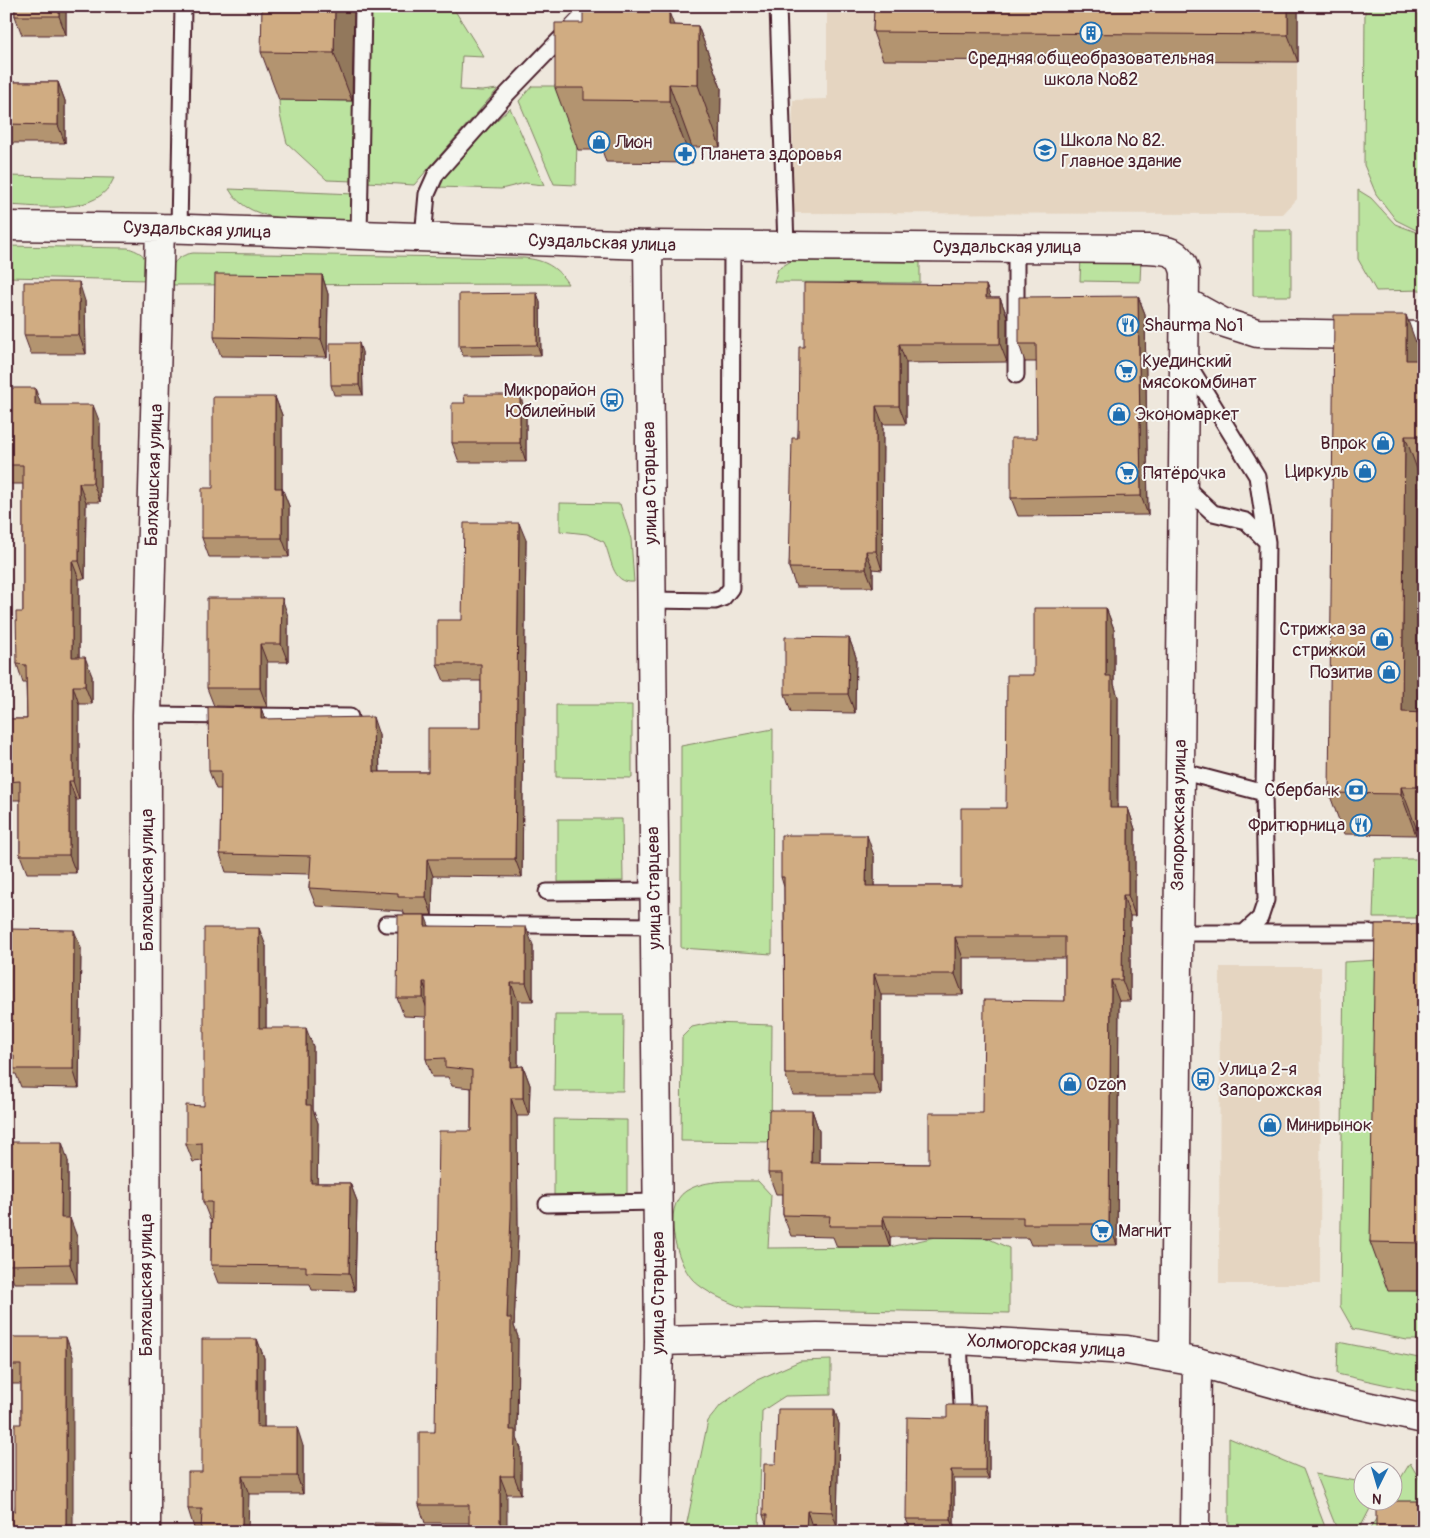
<svg xmlns="http://www.w3.org/2000/svg" width="1430" height="1538" viewBox="0 0 1430 1538" font-family="Pangolin,sans-serif">
<style>
.built{fill:#e5d5c1}
.green{fill:#bbe39f;stroke:#828165}
.lines{fill:none;stroke-linecap:round;stroke-linejoin:round}
.lane-casing{stroke:#4a1f2b;stroke-width:19}
.street-casing{stroke:#4a1f2b;stroke-width:31}
.secondary-casing{stroke:#4a1f2b;stroke-width:31}
.lane{stroke:#f6f6f2;stroke-width:15}
.street{stroke:#f6f6f2;stroke-width:28}
.secondary{stroke:#f6f6f2;stroke-width:28}
.wall{fill:#b39470;stroke:#4a1f2b}
.shaded-wall{fill:#92785b;stroke:#4a1f2b}
.building{fill:#d0ac82;stroke:#4a1f2b}
.labels{text-anchor:middle;dominant-baseline:central;stroke-width:4;stroke-linejoin:round;paint-order:stroke}
.poi-label{font-size:18px;fill:#4a1f2b;stroke:#f6f6f2;text-anchor:start}
.street-label{font-size:18px;fill:#4a1f2b;stroke:#f6f6f2}
</style>
<rect width="100%" height="100%" fill="#eee7dc"/>
<filter id="ink" filterUnits="userSpaceOnUse"><feTurbulence type="fractalNoise" baseFrequency=".02" numOctaves="2"/><feDisplacementMap in="SourceGraphic" scale="10" xChannelSelector="R" yChannelSelector="G"/><feConvolveMatrix kernelMatrix="1 2 1 2 8 2 1 2 1" color-interpolation-filters="sRGB"/></filter>
<g filter="url(#ink)">
<path class="built" d="M827 6H1297V199L1283 214 792 213 793 100 827 99Z
M1220 967H1321L1320 1284H1219Z"/>
<path class="green" d="M370 6H452L484 57 462 56 460 90 482 91 498 89 414 185 367 182Z
M1365 6H1424V234L1396 220 1376 194 1364 165Z
M532 86H578L576 185 554 184 519 101Z
M279 100 354 101 353 181 327 180 287 143 280 115Z
M510 108 544 185 525 183 501 189 438 187 457 157Z
M6 176 114 178C98 217 41 206 6 205Z
M229 189 355 194 354 220C317 219 250 228 229 189Z
M1358 190 1371 198 1395 224 1424 235V290L1376 291 1358 259Z
M1253 230H1291V296H1253Z
M6 246 128 248C148 254 148 261 149 280L6 277Z
M193 253 524 258C545 260 557 267 568 284L166 285C170 267 174 256 193 253Z
M1081 257 1141 259 1140 282 1080 281Z
M791 261 920 262V283L774 282 778 269Z
M560 503 620 504 631 539 634 582C611 584 612 558 604 542L587 534 560 531Z
M1419 554 1424 555V753H1417Z
M556 705H632V778L556 777Z
M773 729 772 954 681 948V746Z
M558 819H622L623 881 558 882Z
M1375 859H1424V918H1373Z
M1413 958 1388 1290 1424 1291V1340H1407L1353 1329 1340 1306 1344 962Z
M555 1015H624L623 1091H554Z
M710 1023 772 1025 771 1142 681 1141 682 1037 692 1027Z
M554 1119 627 1120V1195H554Z
M727 1181H758L771 1195 768 1248 890 1247 936 1237 987 1238 1009 1248V1313L743 1308C726 1301 706 1293 693 1280 676 1262 661 1207 686 1191 699 1183 713 1182 727 1181Z
M1338 1342 1424 1359V1393L1337 1374Z
M831 1360V1395L785 1396 762 1411 759 1532H685L708 1421 721 1405 757 1380 800 1361Z
M1229 1438 1303 1469 1327 1532H1229Z
M1410 1463 1424 1487V1524L1412 1532H1368L1387 1501 1392 1500 1393 1491Z
M1315 1474 1362 1482V1500L1374 1501 1358 1532H1338Z"/>
<g class="lines">
<g class="lane-casing">
<path id="lane" d="M778 6 786 246
M179 229 183 6
M359 236 363 6
M423 237 427 194 436 174 508 93 592 6
M1016 247V375
M1188 364 1257 476 1267 542
M1183 485 1213 513 1246 521 1267 542 1264 793 1266 900 1260 918 1245 932
M651 600 715 601 723 598 731 588 732 245
M147 715 350 717
M1180 771 1264 793
M547 892 655 891
M386 924 655 926
M1178 933H1424
M547 1204 658 1202
M959 1340 962 1405"/>
</g>
<g class="street-casing">
<path id="street" d="M6 226 160 228 648 245
M1184 301 1222 322 1257 333 1424 336
M146 1532 147 715 160 228
M1195 1532 1197 1362"/>
</g>
<g class="secondary-casing">
<path id="secondary" d="M659 1341 817 1337 959 1340 1127 1350 1197 1362 1312 1394 1424 1419
M655 1532 659 1341 648 245 1148 249C1169 250 1180 251 1185 272L1174 1358"/>
</g>
<use href="#lane" class="lane"/>
<use href="#street" class="street"/>
<use href="#secondary" class="secondary"/>
</g>
<path class="wall" d="M15 6H66V35H22L15 16Z
M354 6 352 101 279 100 261 52Z
M874 6H1298V62L883 60 873 32Z
M674 25 698 26 721 88 720 147H692V163L606 162 602 150H578L555 88Z
M6 58 8 64V82H58L65 101V143H6Z
M322 275 328 294 327 357 221 356 214 337Z
M986 285 990 298H1000L1007 316V362L906 363V424H883L882 570 873 569V587H796L789 568 804 347Z
M1138 296 1145 314 1148 515 1018 516 1011 498 1037 438V362H1025L1019 344Z
M85 301 86 354H31L24 335Z
M540 302 541 355 463 356 459 346Z
M362 352 363 395H334L331 385Z
M1421 356V360H1424V477H1420L1417 713H1424V828L1416 827V835L1344 834 1329 793Z
M6 388 41 405 100 423V502H86L85 579H79V657L92 676V704H79V800H76V873H27L20 855V800H7L6 798V719H27L26 683H23L17 664 23 612V484H6Z
M275 397 282 415V488L289 506V557H209L202 538 213 488Z
M465 403 526 413V462H459L452 443Z
M526 540 522 877 433 876 432 915H405L403 911 316 906 309 888 310 874 226 872 220 854 221 789H216L209 771 261 708 265 719 379 735 380 772H428L481 728V681H444L437 664 462 620Z
M1106 608 1114 629V684L1118 697V808H1128L1135 829V916H1130V1001H1119L1117 1245H1031L1028 1238 890 1237V1247H837L833 1237 791 1236 783 1215V1194H776L768 1173 812 1110 819 1131V1163L929 1164 983 1113 1065 1001V958H963V995H881V1095H793L785 1074 784 887 781 877 874 856V886H961L1006 808 1034 675Z
M288 616V662H267V707L214 706 207 688Z
M849 638 856 657 855 713 791 712 785 694Z
M1424 924V1291H1388L1370 1242Z
M429 926 533 945V1001H518V1067L523 1066 530 1085 529 1116H517L518 1233 514 1326 518 1337 517 1438 521 1449V1494H507L469 1523H425L419 1505 435 1432 471 1131V1088L452 1086 448 1077H432L426 1059V1017L404 1016 397 998Z
M7 929 81 948 79 1088 21 1087 16 1074H6Z
M266 946V1028L313 1046V1110L318 1123 317 1183H350L357 1201 355 1291 312 1290 310 1284 218 1283 211 1265V1220H210L203 1202V1161L193 1162 186 1144 204 1106Z
M68 1161V1218L77 1237V1283H14L7 1265Z
M6 1337 73 1356 15 1511 21 1424V1384H6Z
M257 1339 264 1358V1427L303 1446V1494H249L202 1528H194L188 1509Z
M834 1409 839 1424 837 1526H812V1532H766V1524L763 1515 776 1464Z
M989 1414V1479H954V1528H910L906 1519 947 1418Z"/>
<path class="shaded-wall" d="M59 6H66V35L59 16Z
M335 6H354L352 101 334 53Z
M1288 6H1298V62L1288 35Z
M669 12 692 74 669 25Z
M698 26 721 88 720 147 698 85Z
M6 58 8 64V100L6 95Z
M58 82 65 101V143L58 125Z
M669 84 692 147V163L669 101Z
M322 275 328 294 327 357 321 339Z
M79 282 85 301 86 354 79 335Z
M986 285 993 304 986 298Z
M537 293 540 302 541 355 537 345Z
M1138 296 1145 314 1148 515 1141 496Z
M1000 298 1007 316V362L1000 344Z
M1406 315 1421 356V401L1406 360Z
M359 343 362 352 363 395 359 385Z
M899 344 906 363V424L899 406Z
M35 388 42 407 35 405Z
M520 395 526 413V462L520 443Z
M275 397 282 415V506L275 488Z
M93 405 100 423V502L93 483Z
M876 406 883 424 882 570 876 551Z
M1405 436 1420 477 1417 753 1402 712Z
M79 483 86 502 85 579 79 561Z
M282 488 289 506V557L282 538Z
M519 523 526 540 522 877 515 859Z
M866 551 873 569V587L866 569Z
M72 561 79 579V676L72 657Z
M282 598 288 616V662L281 644Z
M1106 608 1114 629V684L1118 697 1117 829 1110 808 1106 676Z
M849 638 856 657 855 713 848 694Z
M260 644 267 662V707L260 688Z
M85 657 92 676V704L85 686Z
M73 686 79 704V800L73 781Z
M261 708 267 726 261 719Z
M373 717 379 735 380 790 374 772Z
M69 781 76 800V873L69 855Z
M1401 787 1416 827V835L1401 794Z
M1128 808 1135 829V916L1128 895Z
M867 835 874 856V907L866 886Z
M427 859 433 876 432 915 426 897Z
M1123 895 1130 916V1001L1122 980Z
M425 915 432 934 425 926Z
M526 927 533 945V1001L526 983Z
M259 928 266 946V1046L259 1028Z
M74 930 81 948 79 1088 73 1069Z
M955 937 963 958V995L955 974Z
M874 974 881 995V1095L873 1074Z
M1111 980 1119 1001 1117 1245 1109 1224Z
M423 982 430 1000V1017L423 998Z
M511 983 518 1001V1085L511 1067Z
M306 1028 313 1046V1110L318 1123 317 1200 311 1183 306 1105Z
M523 1066 530 1085 529 1116 523 1098Z
M511 1098 517 1116 518 1233 514 1326 518 1337 517 1438 521 1449V1494L514 1476 510 1430 507 1318Z
M812 1110 819 1131V1184L811 1163Z
M62 1142 68 1161V1237L61 1218Z
M350 1183 357 1201 355 1291 349 1273Z
M883 1216 890 1237V1247L883 1226Z
M70 1218 77 1237V1283L70 1264Z
M66 1337 73 1356V1532H66Z
M257 1339 264 1358V1446L257 1427Z
M986 1405 989 1414V1479L985 1470Z
M834 1409 839 1424 837 1526 832 1512Z
M297 1427 303 1446V1494L297 1476Z
M951 1470 954 1479V1528L951 1519Z
M242 1476 249 1494 248 1532H242Z
M500 1476 507 1494V1532H500Z
M807 1511 812 1526V1532H806Z
M409 1524 412 1532H409Z"/>
<path class="building" d="M15 6H59V16H15Z
M262 6H335L334 53 261 52Z
M874 6H1288V35L873 32Z
M583 11 669 12V25L698 26V85L669 84V101L584 100V88H555V23H583Z
M6 82H58V125L6 124Z
M215 274 322 275 321 339 214 337Z
M24 282H79V335H24Z
M804 283 986 285V298H1000V344H899V406H876V551H866V569L789 568 792 438H798L799 347H804Z
M537 293V345L459 346V294Z
M1138 296 1141 496 1011 498V438H1037L1036 344H1019V297Z
M1334 315H1406V360H1424V436H1405L1402 712 1424 713V787H1401V794L1329 793Z
M330 343H359V385H331Z
M6 388H35V405H93V483H79V561H72V657H85V686H73V781H69V855H20V781L6 782V719H27L26 665 17 664 16 612H23V465H6Z
M464 395H520V443H452V403H465Z
M213 397H275V488H282V538H202V488H213Z
M464 523H519L515 859H427L426 897H398V893L309 888 311 856 220 854 221 771H209L208 707 261 708V719L373 717 374 772H428V728H481V664H437V620H462Z
M207 598H282L281 644H260V688H207Z
M1034 608H1106V676H1111L1110 808H1128V895H1123L1122 980H1111L1109 1224H1023V1217L883 1216V1226H829L830 1216 783 1215V1173H768L769 1110H812L811 1163 929 1164V1113H983L984 1000 1065 1001V937H955V974H874L873 1074H785L784 877H781V835H867L866 886H961V808H1006L1007 675H1034Z
M785 637 849 638 848 694H785Z
M398 915H425V926L526 927V983H511V1067L523 1066V1098H511V1215L507 1318H511L510 1430H515L514 1476H500V1532H469V1505H419V1432H435L439 1131H471L472 1070 445 1067V1058L426 1059V982H423V998H397Z
M1375 924H1424V1243L1370 1242Z
M204 928H259V1028H306V1105H311V1183H350L349 1273 306 1272V1266L211 1265 212 1202H203L202 1143 186 1144V1105L204 1106Z
M7 929 74 930 73 1069H14V1055H6Z
M6 1142H62L61 1218H70V1264L7 1265Z
M6 1337H66V1532H6V1511H15V1424H21V1365H6Z
M202 1339H257V1427H297V1476H242V1532H201L202 1509H188V1472H202Z
M947 1405H986L985 1470H951V1519H906L907 1417 947 1418Z
M778 1409H834L832 1512 807 1511 806 1532H766L767 1515H763L764 1464H776Z
M1376 1501H1424V1532H1376Z
M374 1523 409 1524V1532H373Z
M1032 1528H1079V1532H1032Z"/>
</g>
<defs>
<g id="building-ring" transform="scale(1.125)"><circle r="9.5" fill="#f6f6f2" stroke="#1f6fb2" stroke-width="1.5"/><path d="M-4-6H4V6H1V3H-1V6H-4ZM-2.5-4.3h1.7v1.8h-1.7ZM.8-4.3h1.7v1.8H.8ZM-2.5-1h1.7V.8h-1.7ZM.8-1h1.7V.8H.8Z" fill="#1f6fb2"/></g>
<g id="shop-ring" transform="scale(1.125)"><circle r="9.5" fill="#f6f6f2" stroke="#1f6fb2" stroke-width="1.5"/><path d="M-5-2.5h2.3a2.7 3.5 0 0 1 5.4 0H5L5.5 6h-11ZM-1.5-2.5h3a1.5 2.3 0 0 0-3 0Z" fill="#1f6fb2"/></g>
<g id="school-ring" transform="scale(1.125)"><circle r="9.5" fill="#f6f6f2" stroke="#1f6fb2" stroke-width="1.5"/><path d="M0-5L7-2L0 1L-7-2ZM-4 1L0 2.5L4 1V4Q0 6-4 4Z" fill="#1f6fb2"/></g>
<g id="pharmacy-ring" transform="scale(1.125)"><circle r="9.5" fill="#f6f6f2" stroke="#1f6fb2" stroke-width="1.5"/><path d="M-2-6h4v4h4v4h-4v4h-4v-4h-4v-4h4Z" fill="#1f6fb2"/></g>
<g id="restaurant-ring" transform="scale(1.125)"><circle r="9.5" fill="#f6f6f2" stroke="#1f6fb2" stroke-width="1.5"/><path d="M-5-6h1v4h1v-4h1v4h1v-4h1v5L-1.5 .5V6h-2V.5L-5-1ZM5-6V6H3V1.5H1.5Q1.5-4 5-6Z" fill="#1f6fb2"/></g>
<g id="supermarket-ring" transform="scale(1.125)"><circle r="9.5" fill="#f6f6f2" stroke="#1f6fb2" stroke-width="1.5"/><path d="M-6-5.5h2.5l.6 2H6L4.5 2H-2.5L-4.4-4H-6ZM-1.5 3.2a1.3 1.3 0 1 0 .1 0ZM3 3.2a1.3 1.3 0 1 0 .1 0Z" fill="#1f6fb2"/></g>
<g id="bus-ring" transform="scale(1.125)"><circle r="9.5" fill="#f6f6f2" stroke="#1f6fb2" stroke-width="1.5"/><path d="M-5-6H5V4H4V6H2V4H-2V6H-4V4H-5ZM-3.5-4V0h7V-4ZM-3.5 1.2v1.5H-2V1.2ZM2 1.2v1.5H3.5V1.2Z" fill="#1f6fb2"/></g>
<g id="bank-ring" transform="scale(1.125)"><circle r="9.5" fill="#f6f6f2" stroke="#1f6fb2" stroke-width="1.5"/><path d="M-6-4H6V4H-6ZM0-2.3a2.3 2.3 0 1 0 0 4.6a2.3 2.3 0 1 0 0-4.6Z" fill="#1f6fb2"/></g>
</defs>
<g fill-rule="evenodd">
<use href="#building-ring" x="1091" y="33"/>
<use href="#shop-ring" x="599" y="142"/>
<use href="#school-ring" x="1045" y="150"/>
<use href="#pharmacy-ring" x="685" y="154"/>
<use href="#restaurant-ring" x="1128" y="325"/>
<use href="#supermarket-ring" x="1126" y="371"/>
<use href="#bus-ring" x="612" y="400"/>
<use href="#shop-ring" x="1119" y="414"/>
<use href="#shop-ring" x="1383" y="443"/>
<use href="#shop-ring" x="1365" y="471"/>
<use href="#supermarket-ring" x="1127" y="473"/>
<use href="#shop-ring" x="1382" y="639"/>
<use href="#shop-ring" x="1389" y="672"/>
<use href="#bank-ring" x="1356" y="790"/>
<use href="#restaurant-ring" x="1361" y="825"/>
<use href="#bus-ring" x="1203" y="1079"/>
<use href="#shop-ring" x="1070" y="1084"/>
<use href="#shop-ring" x="1270" y="1125"/>
<use href="#supermarket-ring" x="1102" y="1231"/>
</g>
<g class="labels">
<g class="poi-label">
<text x="1091" y="58" text-anchor="middle">Средняя общеобразовательная<tspan x="1091" dy="21">школа №82</tspan></text>
<text x="1061" y="140">Школа № 82.<tspan x="1061" dy="21">Главное здание</tspan></text>
<text x="615" y="142">Лион</text>
<text x="701" y="154">Планета здоровья</text>
<text x="1144" y="325">Shaurma №1</text>
<text x="1142" y="361">Куединский<tspan x="1142" dy="21">мясокомбинат</tspan></text>
<text x="596" y="390" text-anchor="end">Микрорайон<tspan x="596" dy="21">Юбилейный</tspan></text>
<text x="1135" y="414">Экономаркет</text>
<text x="1367" y="443" text-anchor="end">Впрок</text>
<text x="1349" y="471" text-anchor="end">Циркуль</text>
<text x="1143" y="473">Пятёрочка</text>
<text x="1366" y="629" text-anchor="end">Стрижка за<tspan x="1366" dy="21">стрижкой</tspan></text>
<text x="1373" y="672" text-anchor="end">Позитив</text>
<text x="1340" y="790" text-anchor="end">Сбербанк</text>
<text x="1345" y="825" text-anchor="end">Фритюрница</text>
<text x="1219" y="1069">Улица 2-я<tspan x="1219" dy="21">Запорожская</tspan></text>
<text x="1086" y="1084">Ozon</text>
<text x="1286" y="1125">Минирынок</text>
<text x="1118" y="1231">Магнит</text>
</g>
<g class="street-label">
<text transform="translate(197 230) rotate(2)">Суздальская улица</text>
<text transform="translate(602 243) rotate(2)">Суздальская улица</text>
<text x="1007" y="247">Суздальская улица</text>
<text transform="translate(154 475) rotate(-88)">Балхашская улица</text>
<text transform="translate(650 483) rotate(-91)">улица Старцева</text>
<text transform="translate(1179 815) rotate(-89)">Запорожская улица</text>
<text transform="translate(147 880) rotate(-90)">Балхашская улица</text>
<text transform="translate(654 888) rotate(-91)">улица Старцева</text>
<text transform="translate(146 1285) rotate(-90)">Балхашская улица</text>
<text transform="translate(658 1293) rotate(-90)">улица Старцева</text>
<text transform="translate(1046 1346) rotate(4)">Холмогорская улица</text>
</g>
</g>
<rect width="1430" height="1538" fill="none" stroke="#f6f6f2" stroke-width="25"/>
<rect x="12" y="12" width="1405" height="1513" fill="none" stroke="#4a1f2b" stroke-width="2" filter="url(#ink)"/>
<g transform="translate(1378 1486) rotate(185)"><circle r="24" fill="#f6f6f2" stroke="#b1a0a2"/>
<path d="M0-4L9 19L0 12L-9 19Z" fill="#1f6fb2"/>
<text y="-8" font-size="14" font-weight="bold" text-anchor="middle" fill="#4a1f2b">N</text>
</g>
</svg>
